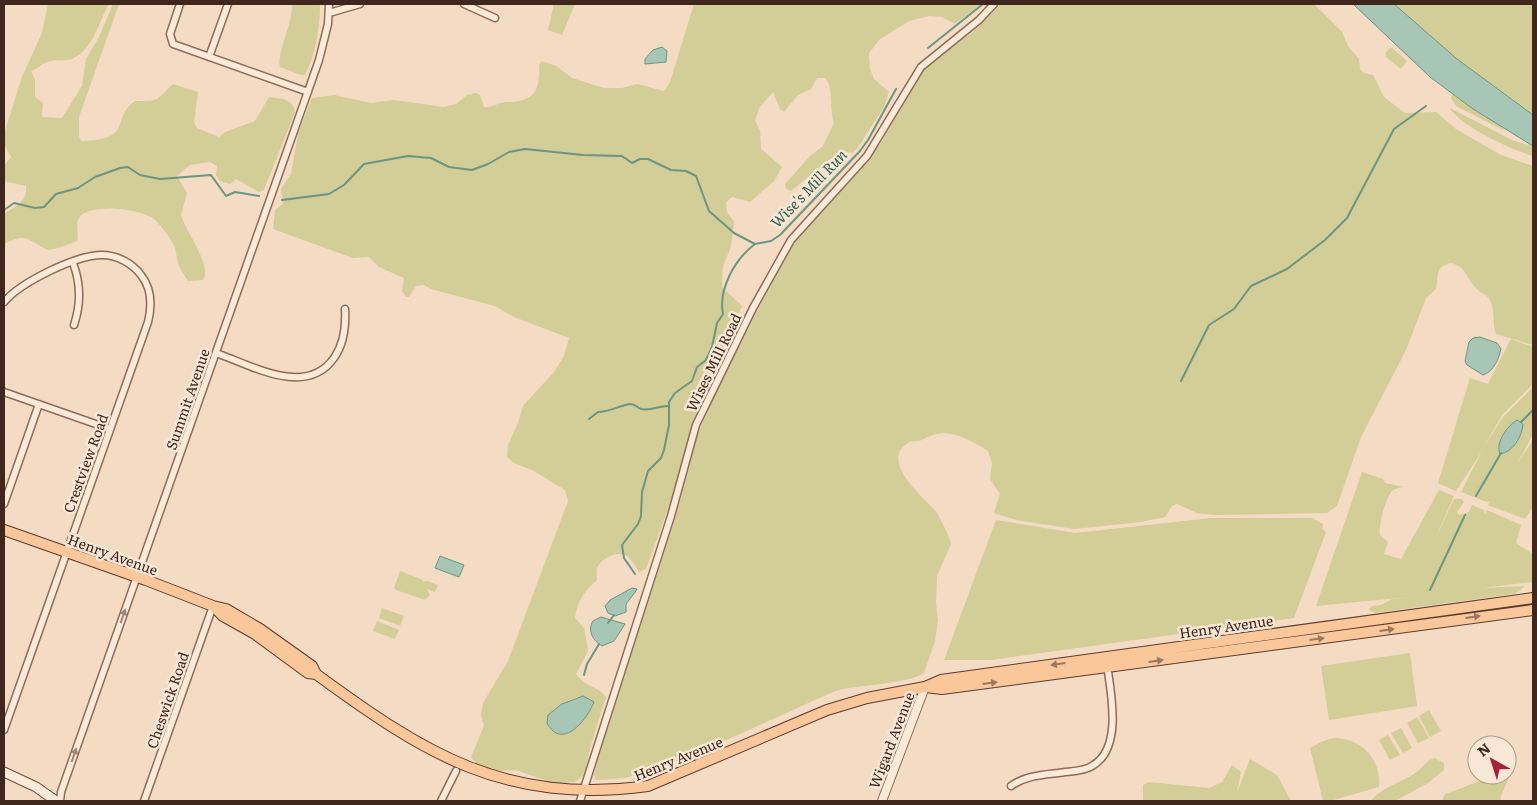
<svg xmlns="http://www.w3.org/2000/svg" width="1537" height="805" viewBox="0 0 1537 805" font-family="Literata,serif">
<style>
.green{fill:#d3cd97;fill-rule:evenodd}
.water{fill:#a7c6b6;stroke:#6c9582}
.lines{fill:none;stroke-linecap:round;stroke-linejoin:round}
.stream{stroke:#6c9582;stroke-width:2}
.minor-casing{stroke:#906a58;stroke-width:9}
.tertiary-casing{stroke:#906a58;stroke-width:10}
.secondary-casing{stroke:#724b3b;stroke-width:11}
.primary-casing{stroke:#5e392d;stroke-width:12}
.minor{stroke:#fcead9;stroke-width:6}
.tertiary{stroke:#fcead9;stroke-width:8}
.secondary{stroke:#fcead9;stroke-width:9}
.primary{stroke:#f9c799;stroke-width:10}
.oneway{fill:#9e887c}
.oneway2{fill:#9c775c}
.labels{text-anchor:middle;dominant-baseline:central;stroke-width:5;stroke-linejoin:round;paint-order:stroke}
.street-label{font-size:14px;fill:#3f271e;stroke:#f9e7d5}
.water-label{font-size:15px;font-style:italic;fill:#2b6051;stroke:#f9e7d5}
</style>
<rect width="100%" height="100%" fill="#f3dbc4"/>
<path class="green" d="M48 4H109C99 21 93 50 72 59 63 62 53 58 45 63 40 65 37 69 31 71L35 80V97L43 103 42 117 62 118 82 86 86 59 99 37 113 4H119L79 117V136L81 141C135 140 110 118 135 101 161 101 155 101 173 84L198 92 194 122 197 128 219 137 225 132 255 121 269 97C279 98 294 99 295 112L264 190 259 192 236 179 230 184 220 181 216 175 217 166 210 162 190 165 177 176 187 193 181 215C186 232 212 265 203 280L188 281C185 276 182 272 180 268 176 261 177 252 174 245 170 237 162 227 155 220 144 209 89 202 79 218 75 224 79 233 77 241L58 248 48 250C28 242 29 231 4 244V214C15 206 28 202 26 186L4 181V166L11 157 4 144V134L22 77 42 33Z
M292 4H320C320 27 316 54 305 75H301L280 67C276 55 293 23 292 4Z
M554 4H575L562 35 548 30Z
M694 4H981L955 24 942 17 929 16 909 21 880 39 869 53 870 69 874 79 889 92 884 107 857 149 852 153 843 151 835 155 791 191 786 189 785 184 810 156 823 146 834 123C829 110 834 86 825 78H817L811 89 798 95 784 112 780 109 773 92 759 108 755 121 760 130 761 149 782 167 774 181 750 202 732 197 726 202 727 212 734 222 731 247 723 266 722 287 742 306 734 326 732 339 692 422 674 492 646 569 639 572C636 567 631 559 627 556 618 550 601 558 597 568 596 572 597 577 597 580 585 590 577 601 575 618L584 628 588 651 576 674C584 686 601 688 606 697L590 748 586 769 581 778 574 782 555 784 516 770 495 771 476 764 471 757 484 726 481 715 483 703 508 661 568 501 565 490 534 471 514 463 507 457 508 445 518 423 523 406 554 372 564 356 569 338 514 317 495 306 431 289 424 285 416 286 409 297H406L402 291 404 278 379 267 369 257 353 258 273 229 275 210 283 204 281 189 291 174 298 134 312 98 334 95 371 103 394 100 444 107 456 104 467 95 476 93 480 95 484 107C493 108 499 102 507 102 535 102 540 90 539 65L542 61 556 66 572 78 604 88H622L637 84 664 91 670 82ZM577 697 591 710 569 733 548 715Z
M1001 4H1314L1342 32 1348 46 1359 59 1360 69 1364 73 1373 75 1384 97 1405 113 1436 112 1456 129 1501 155 1533 166V345L1496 334C1492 323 1495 313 1491 303 1488 293 1480 294 1475 287 1466 277 1466 267 1451 263 1434 267 1439 276 1436 289L1426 298 1406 350 1361 437 1337 506 1327 513 1216 515 1197 513 1177 504 1172 506 1165 517 1141 522 1074 529 1016 520 994 513 1000 494 990 479 992 463 988 451C974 442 954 430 937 434 926 436 922 443 911 441 876 460 923 496 936 512 940 517 950 538 951 544L937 576 936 603 938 621 935 641 924 673C905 685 859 684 835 691L722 742 661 767 625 778 596 780 594 775 597 763 678 509 698 434 717 390 775 276 797 238 879 146 925 67 974 31Z
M1394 4H1533V115L1457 59Z
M1391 47 1407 61 1401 69 1386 57V52Z
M1453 94 1501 125 1503 130 1456 106 1451 98Z
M1450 108 1514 141 1533 146V156C1511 149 1462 128 1450 108Z
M1511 339 1533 347V384L1502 415 1484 447 1503 417 1533 387V434L1517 464 1533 440V507L1525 519 1488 505 1490 501 1487 502 1461 492 1482 451 1456 491 1438 483 1470 378 1488 384ZM1517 420 1522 432 1507 452 1502 436Z
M1362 472 1383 479 1385 483 1404 487C1400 487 1396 488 1392 491 1386 497 1378 526 1380 535L1388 542 1384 554 1401 559 1439 490 1454 496 1433 544 1454 499H1462L1464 502 1457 512 1459 515 1469 512 1472 505 1484 510 1485 515 1487 510 1521 525 1516 543 1533 554V582L1482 588 1524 586 1521 590 1514 594 1375 613 1369 610 1372 606 1381 605 1392 599 1409 597 1316 606Z
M1211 518H1312L1323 524 1322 529 1326 532 1294 618 991 660H944L996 520 1075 533Z
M400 571 421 579 423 582 427 581 438 585 435 592 427 589 430 595 425 600 396 590 394 588Z
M382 608 404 616 400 626 379 618Z
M377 621 399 630 395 639 373 631Z
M1410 653 1417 706 1329 720 1321 666Z
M1429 710 1441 731 1430 737 1419 716Z
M1417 717 1429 738 1418 743 1407 723Z
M1401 728 1412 748 1403 753 1391 733Z
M1388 735 1400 755 1390 760 1379 740Z
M1333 738C1362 738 1381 759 1379 787L1330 801H1323L1310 748 1321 742Z
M1434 758 1444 763V770L1428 783 1395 801H1371C1381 787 1402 783 1415 773 1422 769 1426 761 1434 758Z
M1250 759 1277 775 1291 801H1143V785L1149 782 1209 788 1222 782 1232 765 1241 772 1237 793Z
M1507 762 1514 763V766L1501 796 1500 801H1442L1445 794C1465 788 1488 775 1507 775Z"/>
<path class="water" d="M1353 4H1394L1457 59 1533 115V146L1473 109 1430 77Z
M662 47 667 51 666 62 645 64V59L653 50Z
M1480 337 1497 343 1501 349C1499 359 1493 372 1483 375L1467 365 1465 361 1469 342 1473 338Z
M1517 420 1523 424C1522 437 1513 452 1500 454 1495 443 1507 426 1517 420Z
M440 556 464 565 459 577 435 568Z
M632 588 637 589 636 591 626 604V612L615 616 608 613 605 606 610 600Z
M601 617 625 624 614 641 602 646C593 641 587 630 593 621Z
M583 696 594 702C587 720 562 751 547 723L548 715 562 704Z"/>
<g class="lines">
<path class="stream" d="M928 48 983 4
M282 200 329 194 344 185 364 164 408 156 431 158 449 167 472 170 488 164 509 152 525 149 583 155 622 156 632 163 640 159H648L671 170 686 171 696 176 709 211 734 233 755 244 771 241 780 235 860 151 868 140 896 89
M4 210 14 203 35 208 44 207 56 194 78 188 95 177 120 168 128 167 140 175 160 179 211 175 226 196 235 192 259 196
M1181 381 1209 325 1234 309 1251 286 1287 269 1325 240 1347 218 1394 129 1426 106
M589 419 598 412C610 412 618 406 630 404 636 404 636 407 641 409 650 411 659 406 668 406
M1521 422 1533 410
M1476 496 1501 453
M635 574 624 558 622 545 638 524 641 516 642 492 648 471 661 458 664 450 669 425V402L675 393 692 381 697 367 706 360 712 347 717 323 723 314C718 289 735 259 755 244
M1430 590 1465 515
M608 623 614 615
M584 675 587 664 599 644"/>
<g class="minor-casing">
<path id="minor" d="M180 4 170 34 173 44 308 92
M464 4 495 18
M329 13 360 4
M209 57 228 4
M73 263C81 284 81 304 74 325
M4 302C21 282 76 255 102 255 117 255 132 263 141 275 152 289 152 306 148 322L4 730
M216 353C251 365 306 398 334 358 344 344 346 326 345 309
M4 392 110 429
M4 504 39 404
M1011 786C1025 776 1041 775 1058 773 1069 771 1083 772 1092 766 1123 749 1111 693 1107 665
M60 801 61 792 319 60 328 24 329 4
M144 801 213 606
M441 801 456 771
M580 801 671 516 696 425 753 308 791 240 867 156 921 67 979 20 994 4"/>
</g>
<g class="tertiary-casing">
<path id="tertiary" d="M882 801 925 687"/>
</g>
<g class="secondary-casing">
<path id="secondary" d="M4 772 36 787 56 801"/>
</g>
<g class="primary-casing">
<path id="primary" d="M4 530 146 580 213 606 226 609 260 629 312 666 316 674
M213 606 223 616 255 634 308 673 316 674C424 753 504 805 648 786L827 710 867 698 925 687 941 680 1533 598
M926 687 942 689 1533 610"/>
</g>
<use href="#minor" class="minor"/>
<use href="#tertiary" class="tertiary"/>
<use href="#secondary" class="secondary"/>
<use href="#primary" class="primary"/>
</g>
<defs><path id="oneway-solid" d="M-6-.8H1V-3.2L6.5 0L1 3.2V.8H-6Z" transform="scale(1.25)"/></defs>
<g class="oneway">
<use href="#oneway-solid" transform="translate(123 616) rotate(-71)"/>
<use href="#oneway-solid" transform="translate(74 755) rotate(-71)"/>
</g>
<g class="oneway2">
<use href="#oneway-solid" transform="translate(1473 617) rotate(-8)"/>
<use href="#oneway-solid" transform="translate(1387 630) rotate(-8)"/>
<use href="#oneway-solid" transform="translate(1317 639) rotate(-7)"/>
<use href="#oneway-solid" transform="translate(1156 661) rotate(-8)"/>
<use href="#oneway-solid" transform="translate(1058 664) rotate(172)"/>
<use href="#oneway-solid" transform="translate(990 683) rotate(-7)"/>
</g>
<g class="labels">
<g class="street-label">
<text transform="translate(713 362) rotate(-64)">Wises Mill Road</text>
<text transform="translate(187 399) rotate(-71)">Summit Avenue</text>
<text transform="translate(85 463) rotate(-70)">Crestview Road</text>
<text transform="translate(113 554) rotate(20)">Henry Avenue</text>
<text transform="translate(1226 626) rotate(-8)">Henry Avenue</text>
<text transform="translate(167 700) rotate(-71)">Cheswick Road</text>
<text transform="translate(891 740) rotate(-69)">Wigard Avenue</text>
<text transform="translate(678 758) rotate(-22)">Henry Avenue</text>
</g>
<g class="water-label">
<text transform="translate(808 188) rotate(-46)">Wise's Mill Run</text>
</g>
</g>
<rect width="1537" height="805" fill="none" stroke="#3f271e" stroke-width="10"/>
<g transform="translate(1492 760) rotate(321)"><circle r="24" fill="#f9e7d5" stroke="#af9a8c"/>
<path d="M0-4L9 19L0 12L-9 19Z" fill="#a6213e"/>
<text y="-8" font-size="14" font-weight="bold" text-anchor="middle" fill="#3f271e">N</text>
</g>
</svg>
